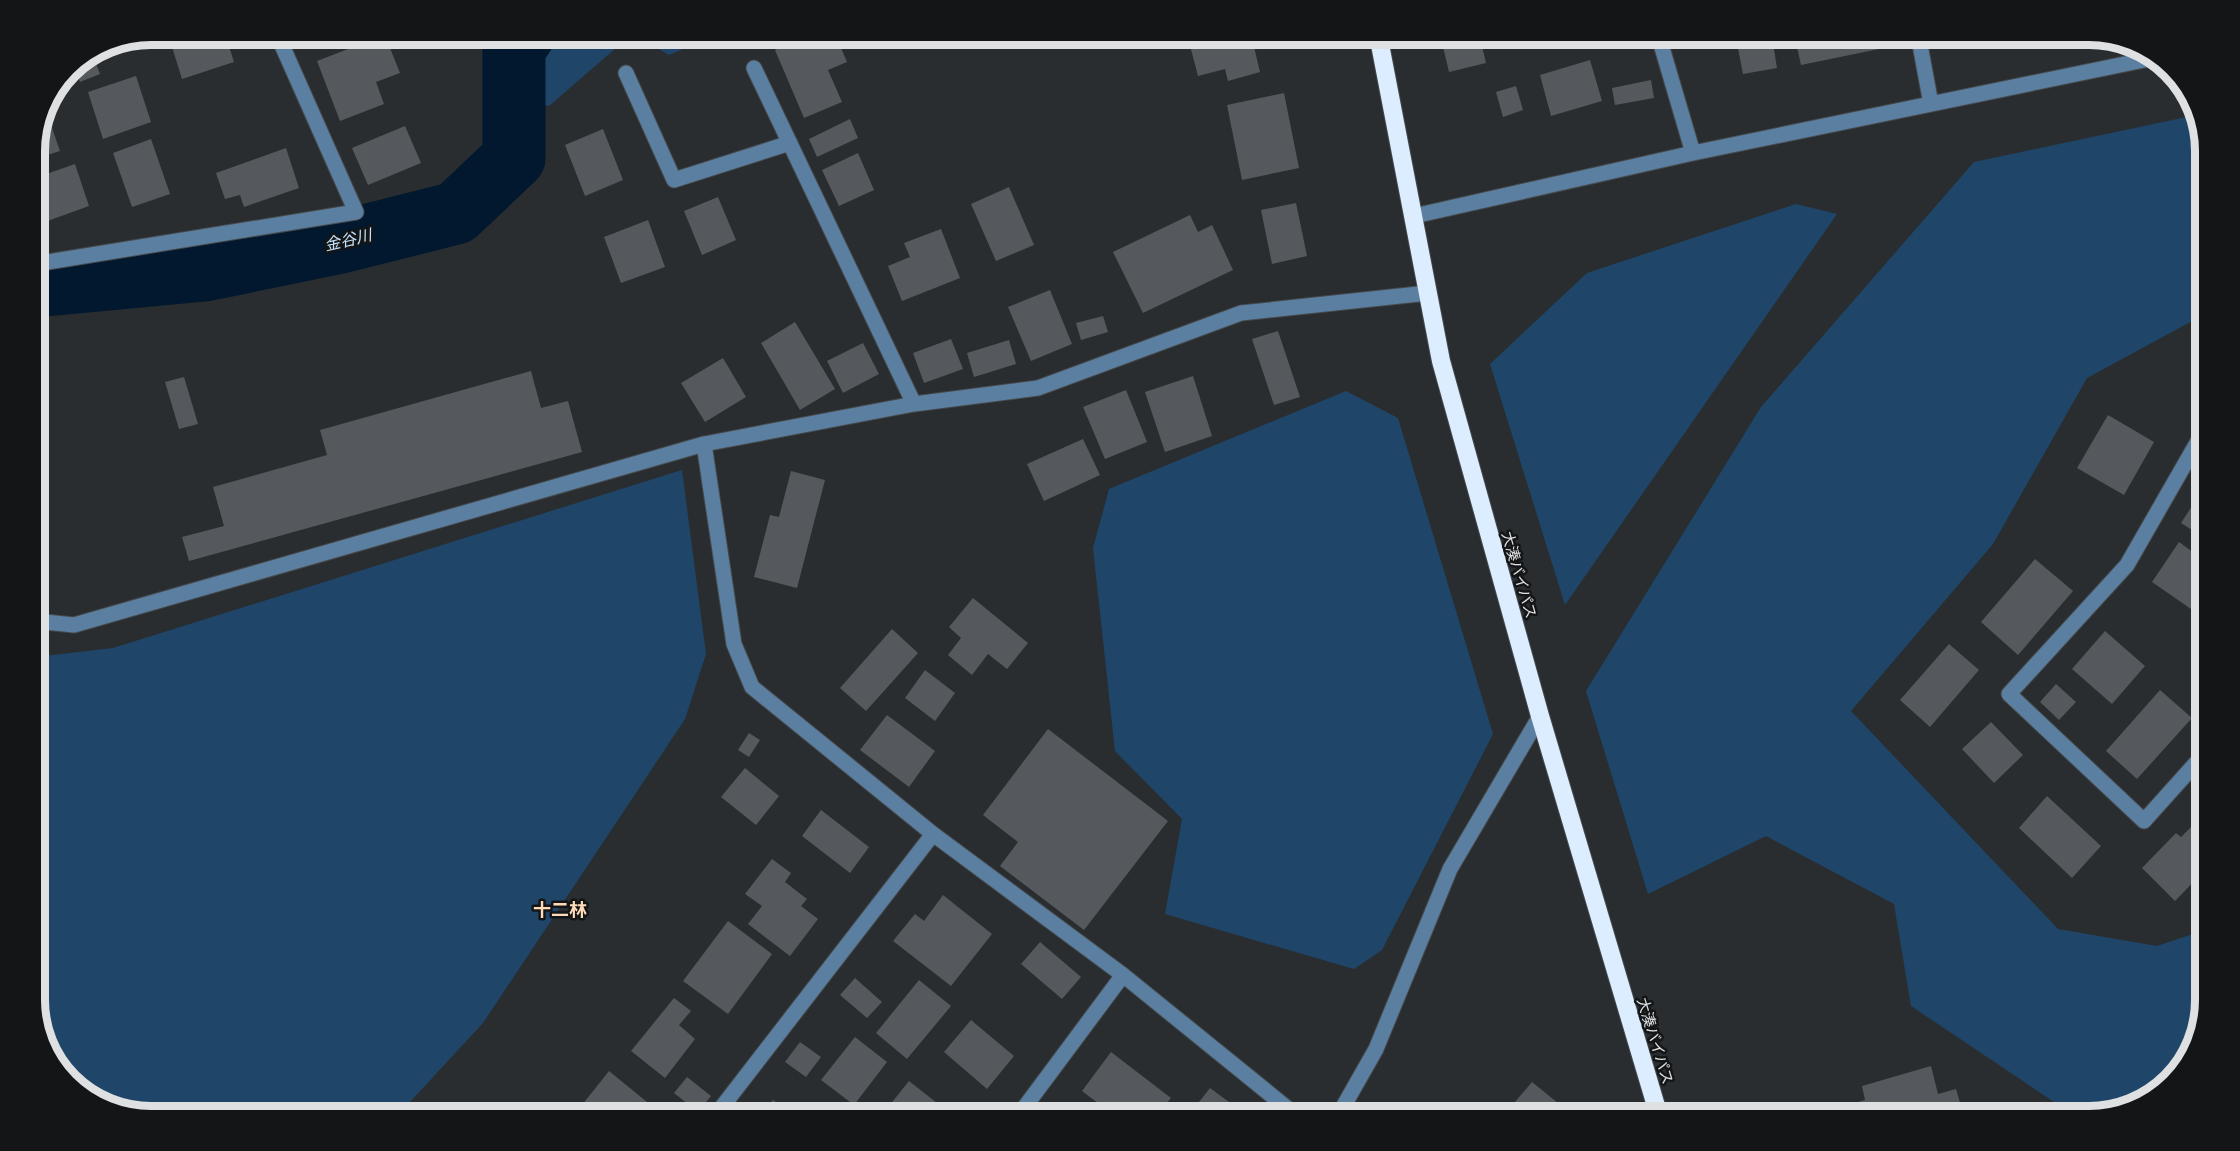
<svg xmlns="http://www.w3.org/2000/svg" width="2240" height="1151" viewBox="0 0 2240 1151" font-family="Figtree,'Noto Sans JP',sans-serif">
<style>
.green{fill:#1f4668}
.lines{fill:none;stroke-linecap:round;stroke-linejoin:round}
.river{stroke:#01182e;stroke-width:63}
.building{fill:#55595d}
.minor-casing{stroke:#464a4c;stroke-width:17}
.highway-casing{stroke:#464a4c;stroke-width:20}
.minor{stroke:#5b7fa1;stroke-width:15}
.highway{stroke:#dbedfe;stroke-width:18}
.labels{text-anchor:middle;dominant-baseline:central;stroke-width:5;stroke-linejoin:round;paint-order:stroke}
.street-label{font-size:15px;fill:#dee0e2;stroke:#131516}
.water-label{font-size:16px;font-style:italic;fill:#c6e2fc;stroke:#131516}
.quarter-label{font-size:18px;font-weight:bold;fill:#fedbb8;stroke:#131516}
.rim{fill:none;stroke:#dee0e2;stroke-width:8}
</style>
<rect width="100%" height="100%" fill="#292d30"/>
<path class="green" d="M481 35V34L631 35 549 106 493 89Z
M635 35V34L716 35 669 55Z
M2196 115 2205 144V314L2087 378 1993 544 1851 711 2058 929 2157 946 2205 930V1000L2193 1052 2153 1097 2089 1116H2075L1911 1006 1894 904 1766 836 1648 894 1586 691 1761 407 1974 162Z
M1796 204 1837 214 1565 605 1490 364 1587 273Z
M1346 391 1398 418 1493 734 1382 950 1354 969 1165 914 1182 819 1115 751 1093 548 1109 489Z
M682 470 706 654 685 719 483 1023 397 1116H151L99 1104 54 1064 35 1008V657L113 648Z"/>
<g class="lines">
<path class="river" d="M35 286 205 270 341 242 456 213 514 158V48L524 34"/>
</g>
<path class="building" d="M168 34H225L234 62 182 79Z
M387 34H408L410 40 390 48 400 73 376 82 384 104 340 121 317 61Z
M812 34H835L847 62 828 70 842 102 804 118 775 50Z
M1187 34H1251L1260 72 1228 81 1225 69 1198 76Z
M1440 34H1479L1486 63 1449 72Z
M1812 34H1881L1884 48 1801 65 1795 38Z
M1772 37 1777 68 1743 74 1737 43Z
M92 53 100 74 80 82 73 66Z
M1590 60 1602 101 1551 116 1540 75Z
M136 76 151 122 103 139 88 92Z
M1651 80 1654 98 1615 105 1612 88Z
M1516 86 1523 110 1503 117 1496 92Z
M1284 93 1299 168 1242 180 1227 105Z
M44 105 60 151 35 159V144Z
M850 119 858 138 817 157 809 139Z
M405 126 421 163 368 185 352 148Z
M603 129 623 180 585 196 565 145Z
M151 139 170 194 132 207 113 153Z
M286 148 299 188 244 207 240 195 225 199 216 173Z
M858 153 874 190 839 206 822 170Z
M75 164 89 206 42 223 35 203V178Z
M1009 187 1034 245 996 261 971 204Z
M718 197 736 240 702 255 684 211Z
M1296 203 1307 256 1272 264 1261 210Z
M1190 215 1198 232 1212 225 1233 270 1143 313 1113 252Z
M648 220 665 267 621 283 604 237Z
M941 229 960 278 902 301 888 266 910 257 904 243Z
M1050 290 1072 344 1031 361 1008 307Z
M1103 316 1108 332 1081 340 1076 323Z
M795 322 835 389 800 410 761 343Z
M1278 331 1300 397 1274 405 1252 339Z
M951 339 963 369 924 383 913 353Z
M1009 340 1016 364 974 377 967 353Z
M863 343 879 374 843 393 827 361Z
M723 358 746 397 705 422 681 383Z
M531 371 541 408 568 401 582 452 189 561 182 537 224 526 213 487 327 455 320 430Z
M1193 376 1212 436 1165 452 1145 392Z
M184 377 198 424 179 429 165 382Z
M1126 390 1147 442 1105 459 1083 407Z
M2108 415 2154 442 2124 495 2077 468Z
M1083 439 1100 475 1044 501 1027 464Z
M791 471 825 480 797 588 754 577 770 515 779 517Z
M2205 486V538L2181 523Z
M2179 542 2205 561V589L2191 609 2152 582Z
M2035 559 2073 591 2018 655 1981 622Z
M973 598 1028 643 1007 669 988 654 972 675 948 655 961 638 949 627Z
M892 629 918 653 866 711 840 688Z
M2105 631 2145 666 2112 704 2072 669Z
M1949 644 1979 670 1930 727 1900 700Z
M925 670 955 693 935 721 905 698Z
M2056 684 2076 702 2059 720 2040 702Z
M2160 690 2192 718 2137 779 2106 751Z
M887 715 935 751 909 787 860 750Z
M1991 722 2023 755 1994 783 1962 749Z
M1048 729 1168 821 1084 930 1000 866 1018 842 983 815Z
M749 733 760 740 749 757 738 750Z
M745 768 779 796 756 825 721 797Z
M2047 796 2101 846 2072 878 2019 828Z
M821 810 869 847 850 873 802 836Z
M2196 822 2205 831V870L2175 901 2142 868 2176 833 2181 837Z
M772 859 791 873 785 882 807 899 801 906 818 919 790 956 748 924 762 906 745 894Z
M943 895 992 934 951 986 893 941 915 914 924 921Z
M728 921 772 954 728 1014 683 981Z
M1040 942 1081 977 1062 999 1021 964Z
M855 978 882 1002 867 1018 840 995Z
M919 980 951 1006 907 1059 876 1033Z
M674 998 691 1011 679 1025 695 1039 665 1078 631 1051Z
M971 1020 1014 1056 987 1089 944 1052Z
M855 1037 887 1062 854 1105 821 1080Z
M800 1042 821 1057 806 1077 785 1062Z
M1111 1052 1171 1098 1156 1116H1115L1082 1091Z
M1931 1066 1938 1094 1956 1089 1964 1116H1840L1838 1108 1865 1100 1862 1086Z
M609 1071 647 1102 635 1116H587L578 1110Z
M687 1077 711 1096 698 1112 674 1093Z
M909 1081 942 1107 934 1116H881Z
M1532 1082 1574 1116H1503Z
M1210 1088 1229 1102 1221 1113 1226 1116H1188Z
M773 1100 794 1116H760Z"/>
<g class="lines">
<g class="minor-casing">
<path id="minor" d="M1658 34 1693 153
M1918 34 1931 104
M754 68 914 404
M626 73 674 180 790 143
M1414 216 1693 153 2154 58
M35 264 356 212 277 34
M2205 429 2127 565 2009 694 2144 821 2205 753
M704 444 734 644 752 687 933 834 1123 975 1297 1116
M35 621 74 625 704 444 914 404 1038 388 1241 313 1428 293
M715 1116 933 834
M1018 1116 1123 975
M1338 1116 1376 1049 1450 869 1540 716"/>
</g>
<g class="highway-casing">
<path id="highway" d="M1378 34 1441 361 1540 716 1659 1116"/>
</g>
<use href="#minor" class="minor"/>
<use href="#highway" class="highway"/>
</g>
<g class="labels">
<g class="street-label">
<text transform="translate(1519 575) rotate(74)">大湊バイパス</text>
<text transform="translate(1655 1041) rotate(73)">大湊バイパス</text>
</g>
<g class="water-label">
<text transform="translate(348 240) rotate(-13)">金谷川</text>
</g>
<g class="quarter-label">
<text x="560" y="910">十二林</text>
</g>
</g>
<path d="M0 0H2240V1151H0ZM151 45H2089A106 106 0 0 1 2195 151V1000A106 106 0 0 1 2089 1106H151A106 106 0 0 1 45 1000V151A106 106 0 0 1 151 45Z" fill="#131516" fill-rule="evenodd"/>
<path class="rim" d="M151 45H2089A106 106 0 0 1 2195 151V1000A106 106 0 0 1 2089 1106H151A106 106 0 0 1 45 1000V151A106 106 0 0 1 151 45Z"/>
</svg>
